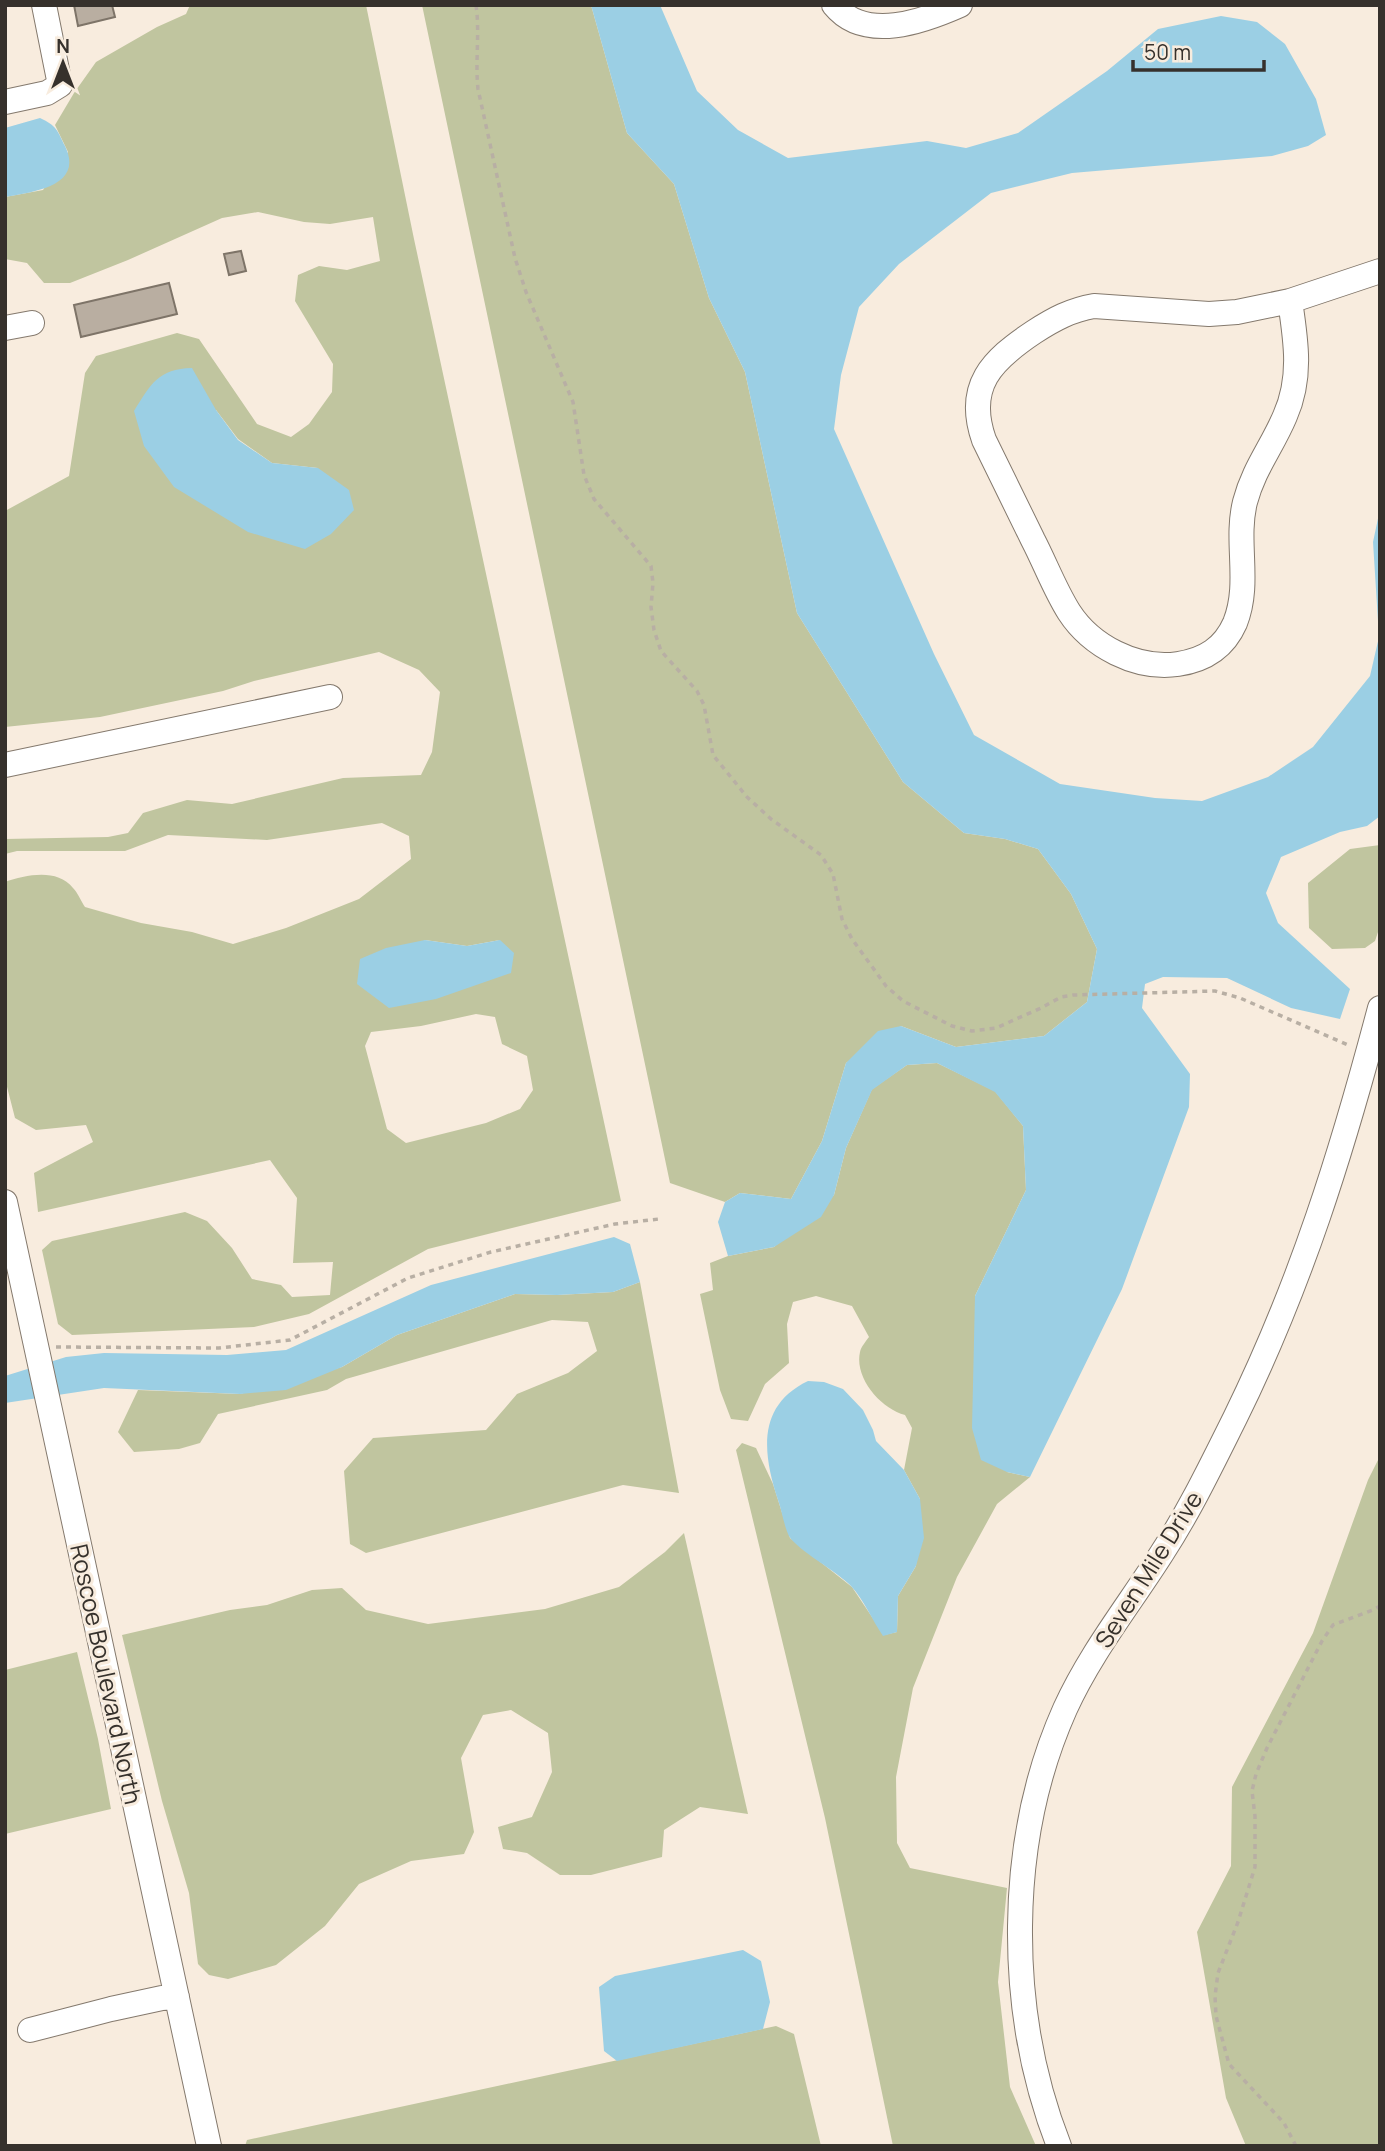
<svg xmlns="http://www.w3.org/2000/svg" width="1385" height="2151" viewBox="0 0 1385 2151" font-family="Manrope,sans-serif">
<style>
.green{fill:#c0c59f;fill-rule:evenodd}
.water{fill:#9bcfe4}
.building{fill:#b9aea1;stroke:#7e7468;stroke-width:2}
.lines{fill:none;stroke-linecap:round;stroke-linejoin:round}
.minor-casing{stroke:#84796d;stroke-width:26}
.path{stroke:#b8afa4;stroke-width:3.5;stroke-dasharray:5 5;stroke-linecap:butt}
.minor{stroke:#fff;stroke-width:24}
.labels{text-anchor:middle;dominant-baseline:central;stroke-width:6;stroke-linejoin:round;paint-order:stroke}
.street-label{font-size:24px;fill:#36312c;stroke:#f8ecde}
</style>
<rect width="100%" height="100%" fill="#f8ecde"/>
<path class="green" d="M190 5H366L414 239 621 1201 428 1249 309 1314 254 1327 72 1335 58 1324 42 1250 52 1241 185 1212 207 1221 232 1248 252 1279 281 1285 292 1297 330 1295 333 1262 293 1263 297 1198 270 1160 38 1212 34 1173 93 1142 86 1125 36 1130 15 1118 5 1079V882C26 875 57 868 73 888 78 893 81 901 85 907L141 923 192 932 233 944 286 928 359 899 411 859 409 836 382 823 267 840 168 835 125 851H17L5 854V839L108 837 128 833 143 813 187 800 232 804 343 778 421 775 432 752 440 692 419 670 379 652 254 681 223 691 100 717 5 727V511L69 476 85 373 96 356 177 333 199 339 257 424 291 437 309 424 332 392 333 364 295 301 298 275 319 266 347 270 380 261 373 217 330 224 304 222 258 212 222 218 128 260 70 283H44L27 263 5 259V197L43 190 68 152 55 125 74 93 96 62 157 27 186 14ZM216 410 238 439 272 463 318 468 174 487ZM425 940 467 946 500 940 357 983ZM476 1014 495 1017 502 1044 527 1056 533 1090 520 1109 486 1123 406 1143 387 1129 365 1046 371 1032 421 1026Z
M422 5H591L627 133 674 184 709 298 745 372 797 613 903 782 964 833 1005 839 1038 849 1071 894 1097 949 1087 1002 1044 1036 956 1047 901 1026 846 1063 822 1141 791 1199 740 1193 725 1202 670 1183Z
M1380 845V926L1375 941 1365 948 1332 949 1309 928 1308 883 1350 849Z
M937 1063 995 1091 1023 1126 1026 1190 975 1296 1007 1472 1030 1477 997 1504 957 1577 913 1688 896 1777 897 1843 910 1868 1007 1888 998 1982 1010 2087 1036 2146H893L825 1818 736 1450 742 1443 756 1448 773 1484 790 1538 852 1587 884 1635 897 1632 898 1596 916 1566 920 1499 904 1470 912 1428 905 1415C881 1409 854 1378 860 1352 861 1347 866 1341 869 1337L852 1306 816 1296 793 1302 787 1324 789 1363 765 1384 748 1421 731 1419 720 1390 700 1294 713 1290 710 1263 728 1256 774 1247 834 1195 846 1148 872 1089 907 1065Z
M640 1282 679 1493 623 1485 366 1553 350 1544 344 1471 373 1438 486 1430 517 1394 568 1373 597 1351 588 1322 552 1320 346 1379 327 1390 218 1414 200 1443 179 1449 134 1452 118 1432 138 1390 240 1394 342 1367 397 1335 515 1294 557 1295 613 1292Z
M1380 1456V2146H1246L1226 2098 1197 1932 1231 1866 1232 1787 1313 1633 1368 1480Z
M684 1533 748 1814 700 1807 664 1830 662 1857 591 1875H560L527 1853 503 1849 498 1827 532 1817 552 1772 548 1733 511 1710 483 1715 461 1758 474 1832 464 1854 411 1861 359 1884 325 1926 276 1965 228 1979 209 1975 198 1964 189 1893 162 1801 122 1635 230 1610 267 1605 312 1590 342 1588 366 1610 428 1624 545 1609 619 1587 665 1552Z
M77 1652 98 1739 111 1809 5 1834V1670Z
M776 2026 794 2034 821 2146H245L247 2140Z"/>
<path class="water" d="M591 5H660L697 91 738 130 788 158 927 141 966 148 1018 133 1107 71 1158 29 1221 16 1257 22 1285 44 1316 99 1326 135 1308 146 1272 156 1072 173 991 193 899 264 859 307 841 375 834 429 934 654 974 735 1060 784 1155 798 1202 801 1268 777 1313 747 1370 676 1379 637 1373 542 1380 509V816L1367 826 1340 832 1281 857 1266 893 1278 923 1350 989 1340 1019 1291 1008 1227 978 1163 977 1145 984 1142 1008 1190 1074 1189 1107 1122 1289 1030 1477 1007 1472 981 1460 972 1428 975 1296 1026 1190 1023 1126 995 1092 937 1063 907 1065 872 1090 846 1148 834 1195 821 1217 774 1247 728 1256 718 1222 725 1202 740 1193 791 1199 822 1141 846 1063 878 1031 901 1026 956 1047 1044 1036 1087 1002 1097 949 1071 894 1038 849 1005 839 964 833 903 782 797 613 745 372 709 298 674 184 627 133Z
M40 118C57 126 57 130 65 146 85 187 31 192 5 197V128Z
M192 368 216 410 238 440 272 463 318 468 349 490 354 510 331 534 305 549 248 532 174 487 144 446 134 411C151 384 158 369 192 368Z
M425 940 467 946 500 940 514 953 511 973 436 999 389 1008 357 984 360 959 386 948Z
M614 1237 630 1244 640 1282 613 1292 557 1295 515 1294 397 1335 342 1367 286 1390 240 1394 104 1388 5 1403V1376L66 1357 104 1353 227 1355 286 1350 431 1285Z
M808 1381 824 1382 843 1389 863 1410 873 1430 876 1441 904 1470 920 1499 924 1538 916 1566 898 1596 897 1632 883 1636C872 1620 864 1600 851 1586 838 1572 797 1550 789 1536 784 1526 782 1511 778 1500 763 1454 756 1406 808 1381Z
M743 1950 761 1961 770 2002 763 2029 617 2061 604 2051 599 1987 615 1976Z"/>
<path class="building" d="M74 5H112L115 17 78 26Z
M241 251 246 271 229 275 224 254Z
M169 283 177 314 81 337 74 305Z"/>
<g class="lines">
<g class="minor-casing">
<path id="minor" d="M834 5C865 43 924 21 960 5
M5 102 47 93 60 85 44 5
M1290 301C1296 341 1302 378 1285 416 1272 447 1254 468 1245 502 1235 542 1251 583 1235 623 1224 648 1205 660 1178 664 1136 670 1091 646 1069 612 1055 590 1045 563 1033 540 1017 507 1000 473 984 440 965 386 992 360 1034 332 1054 319 1071 310 1094 306L1209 314 1237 312Z
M1290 301 1380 271
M5 328 32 323
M5 765 330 697
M5 1202 209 2146
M30 2030 111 2009 162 1998 177 1997
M1059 2146C1006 2011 1006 1841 1065 1709 1091 1652 1129 1605 1162 1553 1190 1510 1212 1464 1235 1418 1301 1284 1342 1152 1380 1008"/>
</g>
<path class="path" d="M476 5C480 33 475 61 478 89L515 258 526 292 573 402 584 475 594 499 651 566 653 583 651 607 654 630 661 651 697 691 704 705 713 755 747 797 771 819 821 855 833 874 842 919 852 939 886 986 903 1001 952 1026 972 1031 996 1028 1041 1008 1061 997 1073 995 1215 991 1240 998 1348 1045
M56 1347 219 1348 290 1340 408 1278 491 1252 615 1224 659 1219
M1296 2146 1284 2123 1229 2064 1216 2016 1215 1996 1218 1973 1238 1922 1255 1867V1816L1252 1791 1256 1774 1267 1748 1322 1641 1333 1625 1373 1610 1380 1606"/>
<use href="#minor" class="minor"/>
</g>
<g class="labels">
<g class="street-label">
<text transform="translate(1148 1569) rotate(-58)">Seven Mile Drive</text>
<text transform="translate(107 1674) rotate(78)">Roscoe Boulevard North</text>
</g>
</g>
<rect width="1385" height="2151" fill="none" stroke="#36312c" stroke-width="14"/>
<g transform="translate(63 63)" stroke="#f8ecde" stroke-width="5" paint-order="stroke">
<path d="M0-5L12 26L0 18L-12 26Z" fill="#36312c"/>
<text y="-10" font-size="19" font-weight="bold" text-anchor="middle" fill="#36312c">N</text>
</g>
<path d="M1133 60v10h131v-10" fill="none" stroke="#36312c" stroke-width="3.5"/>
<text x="1144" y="60" font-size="21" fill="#36312c" stroke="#f8ecde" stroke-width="5" paint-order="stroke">50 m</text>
</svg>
